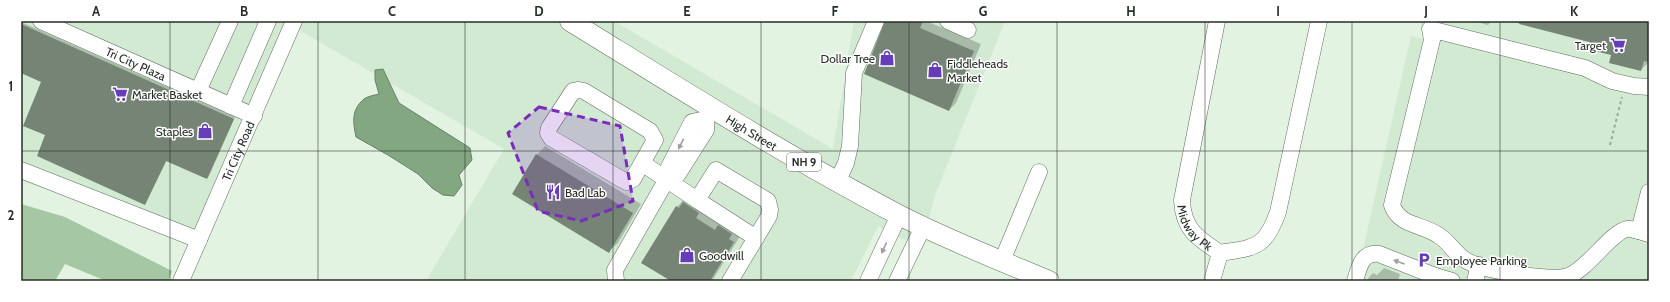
<svg xmlns="http://www.w3.org/2000/svg" width="1670" height="302" viewBox="0 0 1670 302" font-family="Cabin,sans-serif">
<style>
.built{fill:#d2e9d2}
.green{fill:#a5c7a3}
.water{fill:#82a781;stroke:#678366}
.shadow{fill:#0003}
.building{fill:#758474}
.lines{fill:none;stroke-linecap:round;stroke-linejoin:round}
.minor-casing{stroke:#606f5f;stroke-width:17}
.major-casing{stroke:#606f5f;stroke-width:21}
.path{stroke:#9ba99b;stroke-width:2;stroke-dasharray:3 3;stroke-linecap:butt}
.minor{stroke:#fff;stroke-width:16}
.major{stroke:#fff;stroke-width:20}
.oneway{fill:#9ea19e}
.marked{fill:#7b2cbf;fill-opacity:0.2;stroke:#7b2cbf;stroke-width:3;stroke-dasharray:8 5;stroke-linejoin:round}
.grid{fill:none;stroke:#272e27;stroke-width:1;stroke-opacity:0.55}
.labels{text-anchor:middle;dominant-baseline:central;stroke-width:3;stroke-linejoin:round;paint-order:stroke}
.shield{fill:#fff;stroke:#686d68;stroke-width:1}
.shield-label{font-size:11px;font-weight:bold;fill:#272e27}
.poi-label{font-size:12px;fill:#272e27;stroke:#fff;text-anchor:start}
.street-label{font-size:12px;fill:#272e27;stroke:#fff}
.neatline{fill:none;stroke:#272e27;stroke-width:1.5}
.grid-label{font-size:13px;text-anchor:middle;font-weight:bold;fill:#272e27}
</style>
<rect width="100%" height="100%" fill="#e2f3e1"/>
<path class="built" d="M21 21H614L833 149 854 21H1005L935 195 921 248 878 226 851 281H426L504 149 292 26 196 238 21 181Z
M1421 21H1649V281H1352L1362 254 1411 36 1423 39Z"/>
<path class="green" d="M21 204 65 217 172 271 168 281H106L65 264 55 281H21Z"/>
<path class="water" d="M383 69 399 103 470 148 472 160 459 175 462 185 454 196 443 195 432 188 418 174 388 155 356 137C353 122 351 110 364 99 368 96 375 95 379 94L375 80V70Z"/>
<path class="shadow" d="M885 21H926L981 44 956 103 949 110Z
M1473 21H1492L1488 25Z
M1510 21H1649V62L1641 70 1590 41Z
M21 22 235 117 209 176 207 178 167 160 145 204 46 135 42 82 21 72Z
M545 146 641 204 618 243 609 251 537 155Z
M685 198 742 233 712 281H673L677 207Z
M1384 268 1400 274 1398 281H1366L1373 273 1377 275Z"/>
<path class="building" d="M885 21H923L920 28 974 51 949 111 864 74Z
M1520 21H1649V62L1644 61 1641 71 1609 63 1611 55 1587 49 1589 42 1519 24Z
M21 24 234 119 207 179 166 161 145 205 37 156 45 135 23 126 41 82 21 73Z
M536 154 633 213 609 253 512 194Z
M683 202 699 213 696 218 715 230 718 225 732 234 729 239 734 242 710 281H671L641 263 676 206 679 208Z"/>
<g class="lines">
<g class="minor-casing">
<g id="minor">
<path id="s1" d="M41 21 254 116"/>
<path d="M948 21 968 30"/>
<path id="s2" d="M1217 21 1182 200C1183 229 1197 238 1220 253 1255 247 1265 249 1278 212L1319 21"/>
<path d="M198 91 230 21"/>
<path d="M231 106 268 21"/>
<path d="M642 163 655 140 650 131 584 91 579 90 573 91 549 128 548 133 551 138 621 179 627 182 633 179 642 163 697 200 716 170 768 201 770 210 769 216 730 281"/>
<path d="M21 170 199 240"/>
<path d="M667 179 678 174 706 130V119L712 110"/>
<path d="M837 182 846 163 850 146 854 73 876 21"/>
<path d="M1649 192 1639 231 1649 234"/>
<path d="M697 200 756 238"/>
<path d="M1639 231C1636 231 1631 228 1627 229 1611 232 1587 270 1568 276 1551 282 1483 270 1467 261 1455 255 1450 242 1438 235 1422 224 1399 226 1392 205L1432 40 1430 29 1585 68 1612 81 1634 86 1649 87"/>
<path d="M1002 261 1039 172"/>
<path id="s3" d="M181 281 294 21"/>
<path d="M616 281 615 270 667 179 668 169 692 122 706 119"/>
<path d="M868 281 899 215"/>
<path d="M897 281 923 227"/>
<path d="M1212 281 1220 253"/>
<path d="M1355 281C1359 268 1361 252 1379 254L1435 276"/>
<path d="M1433 281 1435 276 1452 281"/>
<path d="M1475 281 1479 265"/>
</g>
</g>
<g class="major-casing">
<g id="major">
<path id="s4" d="M570 21C679 88 786 156 899 215 948 240 999 260 1049 281"/>
</g>
</g>
<path class="path" d="M1610 145 1622 97"/>
<use href="#minor" class="minor"/>
<use href="#major" class="major"/>
</g>
<defs><path id="oneway-solid" d="M-6-.8H1V-3.2L6.5 0L1 3.2V.8H-6Z"/></defs>
<g class="oneway">
<use href="#oneway-solid" transform="translate(681 144) rotate(117)"/>
<use href="#oneway-solid" transform="translate(884 248) rotate(115)"/>
<use href="#oneway-solid" transform="translate(1399 262) rotate(-160)"/>
</g>
<path class="marked" d="M539 107 620 126 633 201 581 221 538 211 508 133Z"/>
<path class="grid" d="M170 21V281M318 21V281M465 21V281M613 21V281M761 21V281M909 21V281M1057 21V281M1205 21V281M1352 21V281M1500 21V281M21 151H1649"/>
<defs>
<g id="supermarket-bare" transform="scale(1.2)"><path d="M-6-5.5h2.5l.6 2H6L4.5 2H-2.5L-4.4-4H-6ZM-1.5 3.2a1.3 1.3 0 1 0 .1 0ZM3 3.2a1.3 1.3 0 1 0 .1 0Z" fill="#653db6" stroke="#fff" stroke-width="2.5" paint-order="stroke"/></g>
<g id="shop-bare" transform="scale(1.2)"><path d="M-5-2.5h2.3a2.7 3.5 0 0 1 5.4 0H5L5.5 6h-11ZM-1.5-2.5h3a1.5 2.3 0 0 0-3 0Z" fill="#653db6" stroke="#fff" stroke-width="2.5" paint-order="stroke"/></g>
<g id="restaurant-bare" transform="scale(1.2)"><path d="M-5-6h1v4h1v-4h1v4h1v-4h1v5L-1.5 .5V6h-2V.5L-5-1ZM5-6V6H3V1.5H1.5Q1.5-4 5-6Z" fill="#653db6" stroke="#fff" stroke-width="2.5" paint-order="stroke"/></g>
<g id="parking-bare" transform="scale(1.2)"><path d="M-3.5-5.5H1a3.5 3.5 0 0 1 0 7H-1V5.5H-3.5ZM-1-3.4V-.6H.8a1.4 1.4 0 0 0 0-2.8Z" fill="#653db6" stroke="#fff" stroke-width="2.5" paint-order="stroke"/></g>
</defs>
<g fill-rule="evenodd">
<use href="#supermarket-bare" x="1618" y="45"/>
<use href="#shop-bare" x="887" y="58"/>
<use href="#shop-bare" x="935" y="70"/>
<use href="#supermarket-bare" x="120" y="94"/>
<use href="#shop-bare" x="205" y="131"/>
<use href="#restaurant-bare" x="553" y="192"/>
<use href="#shop-bare" x="687" y="255"/>
<use href="#parking-bare" x="1424" y="260"/>
</g>
<g class="labels">
<rect class="shield" x="787" y="153" width="34" height="18" rx="3"/>
<g class="shield-label">
<text x="804" y="162">NH 9</text>
</g>
<g class="poi-label">
<text x="1606" y="45" text-anchor="end">Target</text>
<text x="875" y="58" text-anchor="end">Dollar Tree</text>
<text x="947" y="63">Fiddleheads<tspan x="947" dy="14">Market</tspan></text>
<text x="132" y="94">Market Basket</text>
<text x="193" y="131" text-anchor="end">Staples</text>
<text x="565" y="192">Bad Lab</text>
<text x="699" y="255">Goodwill</text>
<text x="1436" y="260">Employee Parking</text>
</g>
<g class="street-label">
<text stroke="none"><textPath href="#s1" startOffset="104">Tri City Plaza</textPath></text>
<text stroke="none"><textPath href="#s4" startOffset="213">High Street</textPath></text>
<text stroke="none"><textPath href="#s3" startOffset="142">Tri City Road</textPath></text>
<text stroke="none"><textPath href="#s2" startOffset="214">Midway Pk</textPath></text>
</g>
</g>
<rect width="1670" height="302" fill="none" stroke="#ffffff" stroke-width="44"/>
<rect x="22" y="22" width="1626" height="258" class="neatline"/>
<g class="grid-label">
<text x="96" y="16">A</text>
<text x="244" y="16">B</text>
<text x="392" y="16">C</text>
<text x="539" y="16">D</text>
<text x="687" y="16">E</text>
<text x="835" y="16">F</text>
<text x="983" y="16">G</text>
<text x="1131" y="16">H</text>
<text x="1278" y="16">I</text>
<text x="1426" y="16">J</text>
<text x="1574" y="16">K</text>
<text x="11" y="91">1</text>
<text x="11" y="220">2</text>
</g>
</svg>
